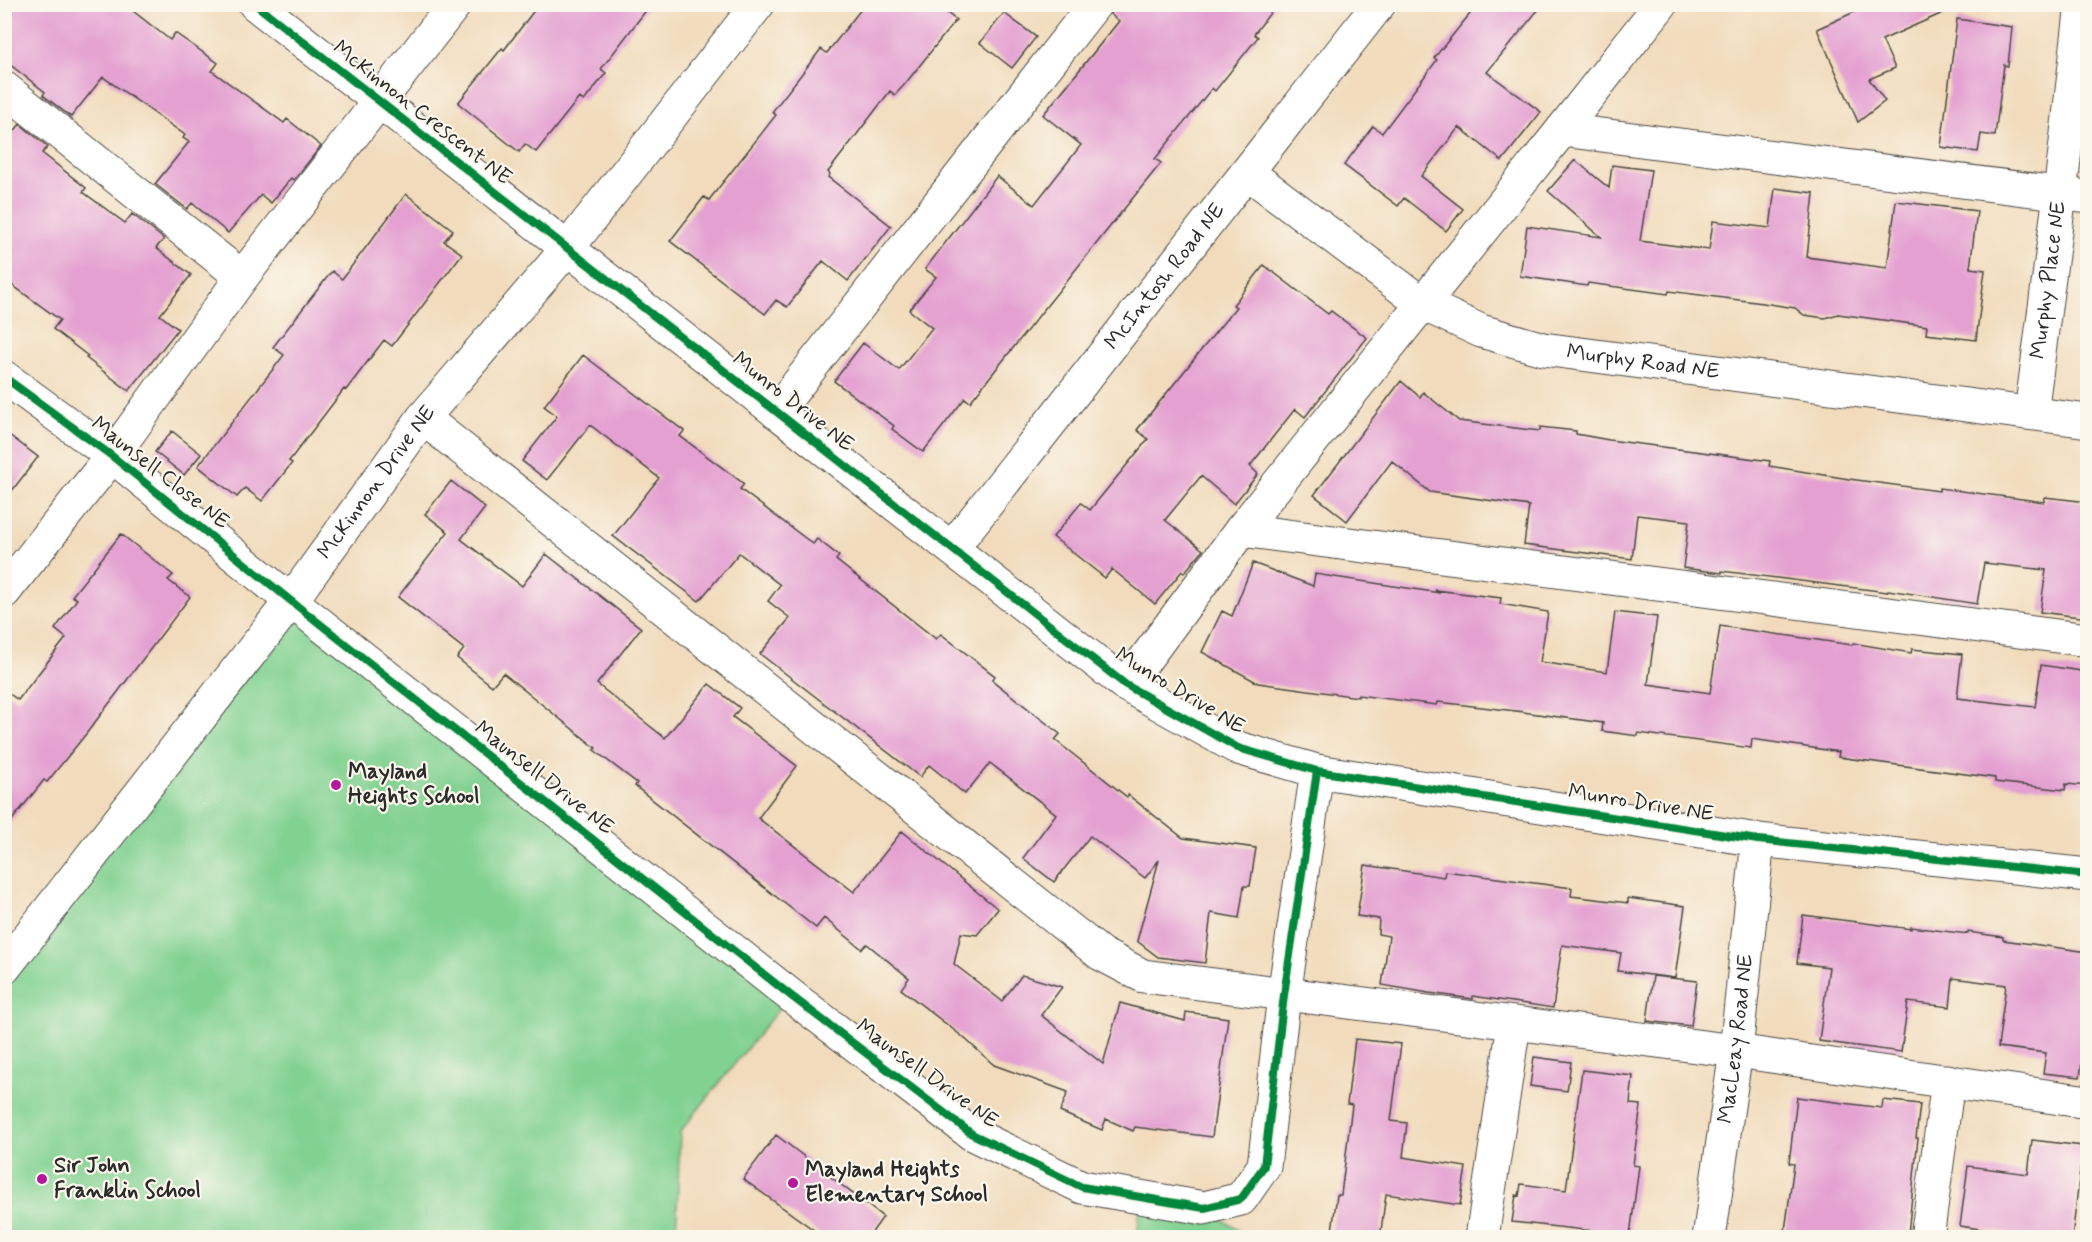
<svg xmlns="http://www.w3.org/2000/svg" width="2092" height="1242" viewBox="0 0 2092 1242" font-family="Mynerve,sans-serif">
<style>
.green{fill:#81d191;stroke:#567e5e;stroke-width:1.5}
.building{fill:#e4a0d1}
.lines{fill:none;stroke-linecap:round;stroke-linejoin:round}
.minor-casing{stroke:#494541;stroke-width:35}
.minor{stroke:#fff;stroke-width:33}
.cycleway-casing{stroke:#fbf7ec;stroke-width:11}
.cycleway{stroke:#00873e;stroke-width:8}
.poi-dot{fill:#b5179e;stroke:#fbf7ec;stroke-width:2}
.labels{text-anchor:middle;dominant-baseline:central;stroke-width:4.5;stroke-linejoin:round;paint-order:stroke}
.street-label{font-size:22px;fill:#2b2b2b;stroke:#fbf7ec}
.poi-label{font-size:22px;font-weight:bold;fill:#2b2b2b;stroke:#fbf7ec;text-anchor:start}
</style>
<rect width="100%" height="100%" fill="#fbf7ec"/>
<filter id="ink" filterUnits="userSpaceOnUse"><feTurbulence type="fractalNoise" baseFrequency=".0167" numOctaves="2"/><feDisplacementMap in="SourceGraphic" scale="12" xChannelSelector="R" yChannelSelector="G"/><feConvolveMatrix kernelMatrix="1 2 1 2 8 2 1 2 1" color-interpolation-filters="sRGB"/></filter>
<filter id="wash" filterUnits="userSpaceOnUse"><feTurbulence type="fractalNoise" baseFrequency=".008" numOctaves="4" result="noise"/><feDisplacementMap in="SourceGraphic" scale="24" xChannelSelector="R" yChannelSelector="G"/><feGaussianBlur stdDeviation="1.35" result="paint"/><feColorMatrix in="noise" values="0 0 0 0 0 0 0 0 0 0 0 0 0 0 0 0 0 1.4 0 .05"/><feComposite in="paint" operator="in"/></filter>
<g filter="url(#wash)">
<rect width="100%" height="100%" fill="#f1dbbc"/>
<path class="green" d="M291 601 790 995 680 1132 676 1237 5 1238 4 968Z
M1141 1197 1204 1208 1249 1237 1137 1238Z"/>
<g id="blocks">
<path class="building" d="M4 4H124L170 40 175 33 218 63 212 71 284 123 287 119 321 146 294 180 291 178 271 203 261 195 228 233 192 203 187 209 155 184 189 142 183 138 185 135 103 77 71 117 43 95 45 92 4 60Z
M539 4H651L601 69 606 73 584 101 579 98 536 152 525 144 519 152 458 103 502 48 504 50Z
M865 4H935L956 20 905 84 895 95 890 91 828 172 830 174 828 177 891 226 848 281 823 261 787 307 776 300 765 314 670 241 704 197 709 200 776 115 772 112 821 49 827 53Z
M1113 4H1277L1254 34 1258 37 1215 91 1212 88 1155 159 1161 163 1120 214 970 402 965 398 923 452 892 429 894 426 834 381 863 343 899 370 932 328 909 310 936 277 925 269 997 176 1034 205 1081 145 1043 115 1119 21 1110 14Z
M1478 4H1543L1487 72 1541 112 1502 161 1459 127 1421 176 1463 209 1446 231 1404 198 1398 206 1344 165 1373 126 1382 133 1437 60 1434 58Z
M1872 4H1963L1882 40 1895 68 1869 79 1885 101 1858 122 1817 29Z
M1004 13 1036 37 1012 68 980 43Z
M1957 19 2012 27 2008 66 2004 65 1995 136 1981 134 1978 152 1941 147Z
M20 124 48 147 42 153 86 188 83 192 125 223 132 214 164 239 156 248 191 275 160 315 178 329 129 391 86 358 88 356 53 329 60 320 4 279V144Z
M1575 160 1609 188 1612 165 1651 170 1640 241 1709 250 1713 221 1770 228 1775 188 1814 193 1807 257 1887 268 1896 201 1977 211 1970 268 1985 270 1976 340 1926 334 1927 326 1838 314 1825 318 1804 315 1795 308 1763 303 1669 291 1668 294 1588 283 1587 286 1520 276 1527 226 1601 237 1548 191Z
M406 194 453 230 444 241 462 254 392 346 384 340 346 390 344 389 289 461 292 463 262 501 245 488 237 497 198 466 284 355 273 347 332 271 342 279Z
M1264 265 1328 314 1331 311 1367 338 1305 417 1295 409 1250 466 1258 474 1234 504 1201 476 1165 520 1203 550 1184 573 1182 571 1155 604 1112 569 1105 578 1053 537 1081 503 1090 510 1148 439 1137 430 1236 307 1233 305Z
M583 355 684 431 680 436 744 484 740 489 813 544 817 539 839 556 836 560 936 639 941 634 995 676 992 680 1060 734 1055 740 1127 797 1128 795 1183 838 1256 848 1250 886H1244L1239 918 1211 913 1205 963 1158 957 1137 941 1159 860 1145 878 1090 836 1054 882 1023 858 1056 814 990 763 965 794 929 765 920 777 760 654 790 618 768 601 780 585 739 553 699 601 613 536 659 478 590 425 547 480 522 461 557 416 544 406Z
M1401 381 1420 397 1423 392 1459 421 1540 431V427L1576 431V434L1609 440 1770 461 1769 466 1849 479 1939 491V488L2044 502 2045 497 2088 502V618L2040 612 2046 570 1984 563 1977 604 1888 590 1887 592 1722 571V573L1683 568 1689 521 1637 515 1632 559 1524 545 1529 506 1430 492 1392 461 1347 521 1314 495Z
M4 431 38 457 4 501Z
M172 431 201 454 184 475 155 452Z
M451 481 485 508 461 539 522 586 546 554 641 628 597 684 665 738 709 684 740 708 733 717 797 766 758 818 854 892 902 831 998 909 977 935 961 933 954 964 1002 1001 1022 975 1062 987 1041 1015 1103 1064 1120 1003 1185 1021 1186 1012 1228 1018 1212 1137 1135 1127 1133 1131 1106 1119 1102 1130 1060 1112 1068 1092 994 1065 963 1037 901 989 909 978 867 944 862 949 824 918 816 928 635 786 637 783 594 750 596 748 503 673 492 686 457 658 464 649 398 597 448 532 425 514Z
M121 534 173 575 168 580 190 597 86 734 47 782 44 780 4 830V690L18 700 66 638 55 629 77 599 72 596Z
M1253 563 1313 586 1315 574 1440 593 1435 590 1501 598 1500 604 1548 612 1540 662 1607 672 1615 612 1657 617 1648 684 1710 693 1720 626 1852 645 1853 643 1911 653 1912 649 1962 654 1957 698 2035 707 2041 665 2088 672V786L2066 784 2065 790 1995 782V778L1838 757 1839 752 1752 739 1751 748 1638 733V736L1602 731 1603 723 1516 711 1438 702 1437 705 1358 695V697L1258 683 1202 652 1222 611 1232 616Z
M1365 865 1444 877 1445 871 1572 888 1571 896 1628 903V898L1685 906 1675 978 1618 971 1621 953 1562 945 1553 1008 1473 996V999L1429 993 1382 985 1389 936 1378 934 1379 919 1357 916Z
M1803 915 1911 929V927L1968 934V932L2003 937V940L2088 952V1020L2080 1077 2043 1073 2046 1053 1998 1047 2006 985 1953 978 1950 1007 1908 1002 1901 1052 1819 1041 1829 967 1797 963Z
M1653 976 1697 981 1691 1026 1647 1021Z
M1355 1039 1401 1044 1391 1121 1407 1123 1403 1157 1466 1167 1460 1205 1386 1194 1380 1238H1331L1337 1195H1341L1352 1105 1347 1104Z
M1534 1057 1571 1062 1567 1091 1530 1086Z
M1582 1070 1633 1076 1630 1104 1641 1105 1633 1165 1639 1166 1630 1235 1512 1222 1516 1195 1519 1196 1521 1184 1566 1190Z
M1797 1097 1882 1108 1883 1100 1920 1104 1916 1138H1918L1908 1234H1904V1238H1784L1794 1164 1789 1163Z
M776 1135 883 1217 868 1238H825L743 1179Z
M2032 1140 2083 1146 2072 1238H2040L1960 1226 1968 1166 2028 1174Z"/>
</g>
</g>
<g filter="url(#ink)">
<use href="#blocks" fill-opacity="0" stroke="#494541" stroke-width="1.5"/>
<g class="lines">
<g class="minor-casing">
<g id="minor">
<path d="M255 4 1126 685 1238 748 1317 771 1758 840 2088 875"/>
<path d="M4 88 242 277"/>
<path d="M1562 130 2088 197"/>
<path id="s1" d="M1248 173 1423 304 1481 331 1543 349 2088 421"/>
<path d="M4 377 112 456 291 601 790 995 972 1134 1082 1187 1204 1208 1241 1199 1264 1166 1284 995 1317 771"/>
<path d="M776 412 1095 4"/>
<path id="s2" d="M2031 413 2060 194 2082 4"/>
<path d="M423 418 1101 954 1143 976 1736 1051 2088 1102"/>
<path d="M1241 530 2088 640"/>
<path id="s3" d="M952 548 1379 4"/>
<path d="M4 592 112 456 242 277 455 4"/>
<path d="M1126 685 1241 530 1562 130 1661 4"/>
<path id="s4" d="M4 968 291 601 423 418 567 249 758 4"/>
<path d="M1482 1238 1514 1024"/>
<path id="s5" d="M1709 1238 1736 1051 1758 840"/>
<path d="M1927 1238 1948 1081"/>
</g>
</g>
<use href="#minor" class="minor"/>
<g class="cycleway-casing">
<path id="cycleway" d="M255 4 1126 685 1238 748 1317 771 1758 840 2088 875
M4 377 112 456 291 601 790 995 972 1134 1082 1187 1204 1208 1241 1199 1264 1166 1284 995 1317 771"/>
</g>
<use href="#cycleway" class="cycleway"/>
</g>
</g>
<g class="poi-dot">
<circle cx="336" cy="785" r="6"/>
<circle cx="42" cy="1179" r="6"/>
<circle cx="793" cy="1183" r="6"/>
</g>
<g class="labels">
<g class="street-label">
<text transform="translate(422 113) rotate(38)">McKinnon Crescent NE</text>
<text stroke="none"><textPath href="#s3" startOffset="345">McIntosh Road NE</textPath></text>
<text stroke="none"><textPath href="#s2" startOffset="134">Murphy Place NE</textPath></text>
<text stroke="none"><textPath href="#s1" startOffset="448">Murphy Road NE</textPath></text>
<text transform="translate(793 402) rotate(38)">Munro Drive NE</text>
<text transform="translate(160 473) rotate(38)">Maunsell Close NE</text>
<text stroke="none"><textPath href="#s4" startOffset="612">McKinnon Drive NE</textPath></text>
<text transform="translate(1180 691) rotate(31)">Munro Drive NE</text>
<text transform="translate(544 778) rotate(38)">Maunsell Drive NE</text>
<text transform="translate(1641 803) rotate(9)">Munro Drive NE</text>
<text stroke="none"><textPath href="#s5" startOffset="201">MacLeay Road NE</textPath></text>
<text transform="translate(927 1074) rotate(36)">Maunsell Drive NE</text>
</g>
<g class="poi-label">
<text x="348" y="772">Mayland<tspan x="348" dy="25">Heights School</tspan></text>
<text x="54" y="1166">Sir John<tspan x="54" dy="25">Franklin School</tspan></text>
<text x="805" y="1170">Mayland Heights<tspan x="805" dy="25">Elementary School</tspan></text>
</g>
</g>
<rect width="2092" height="1242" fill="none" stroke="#fbf7ec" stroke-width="24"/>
</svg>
